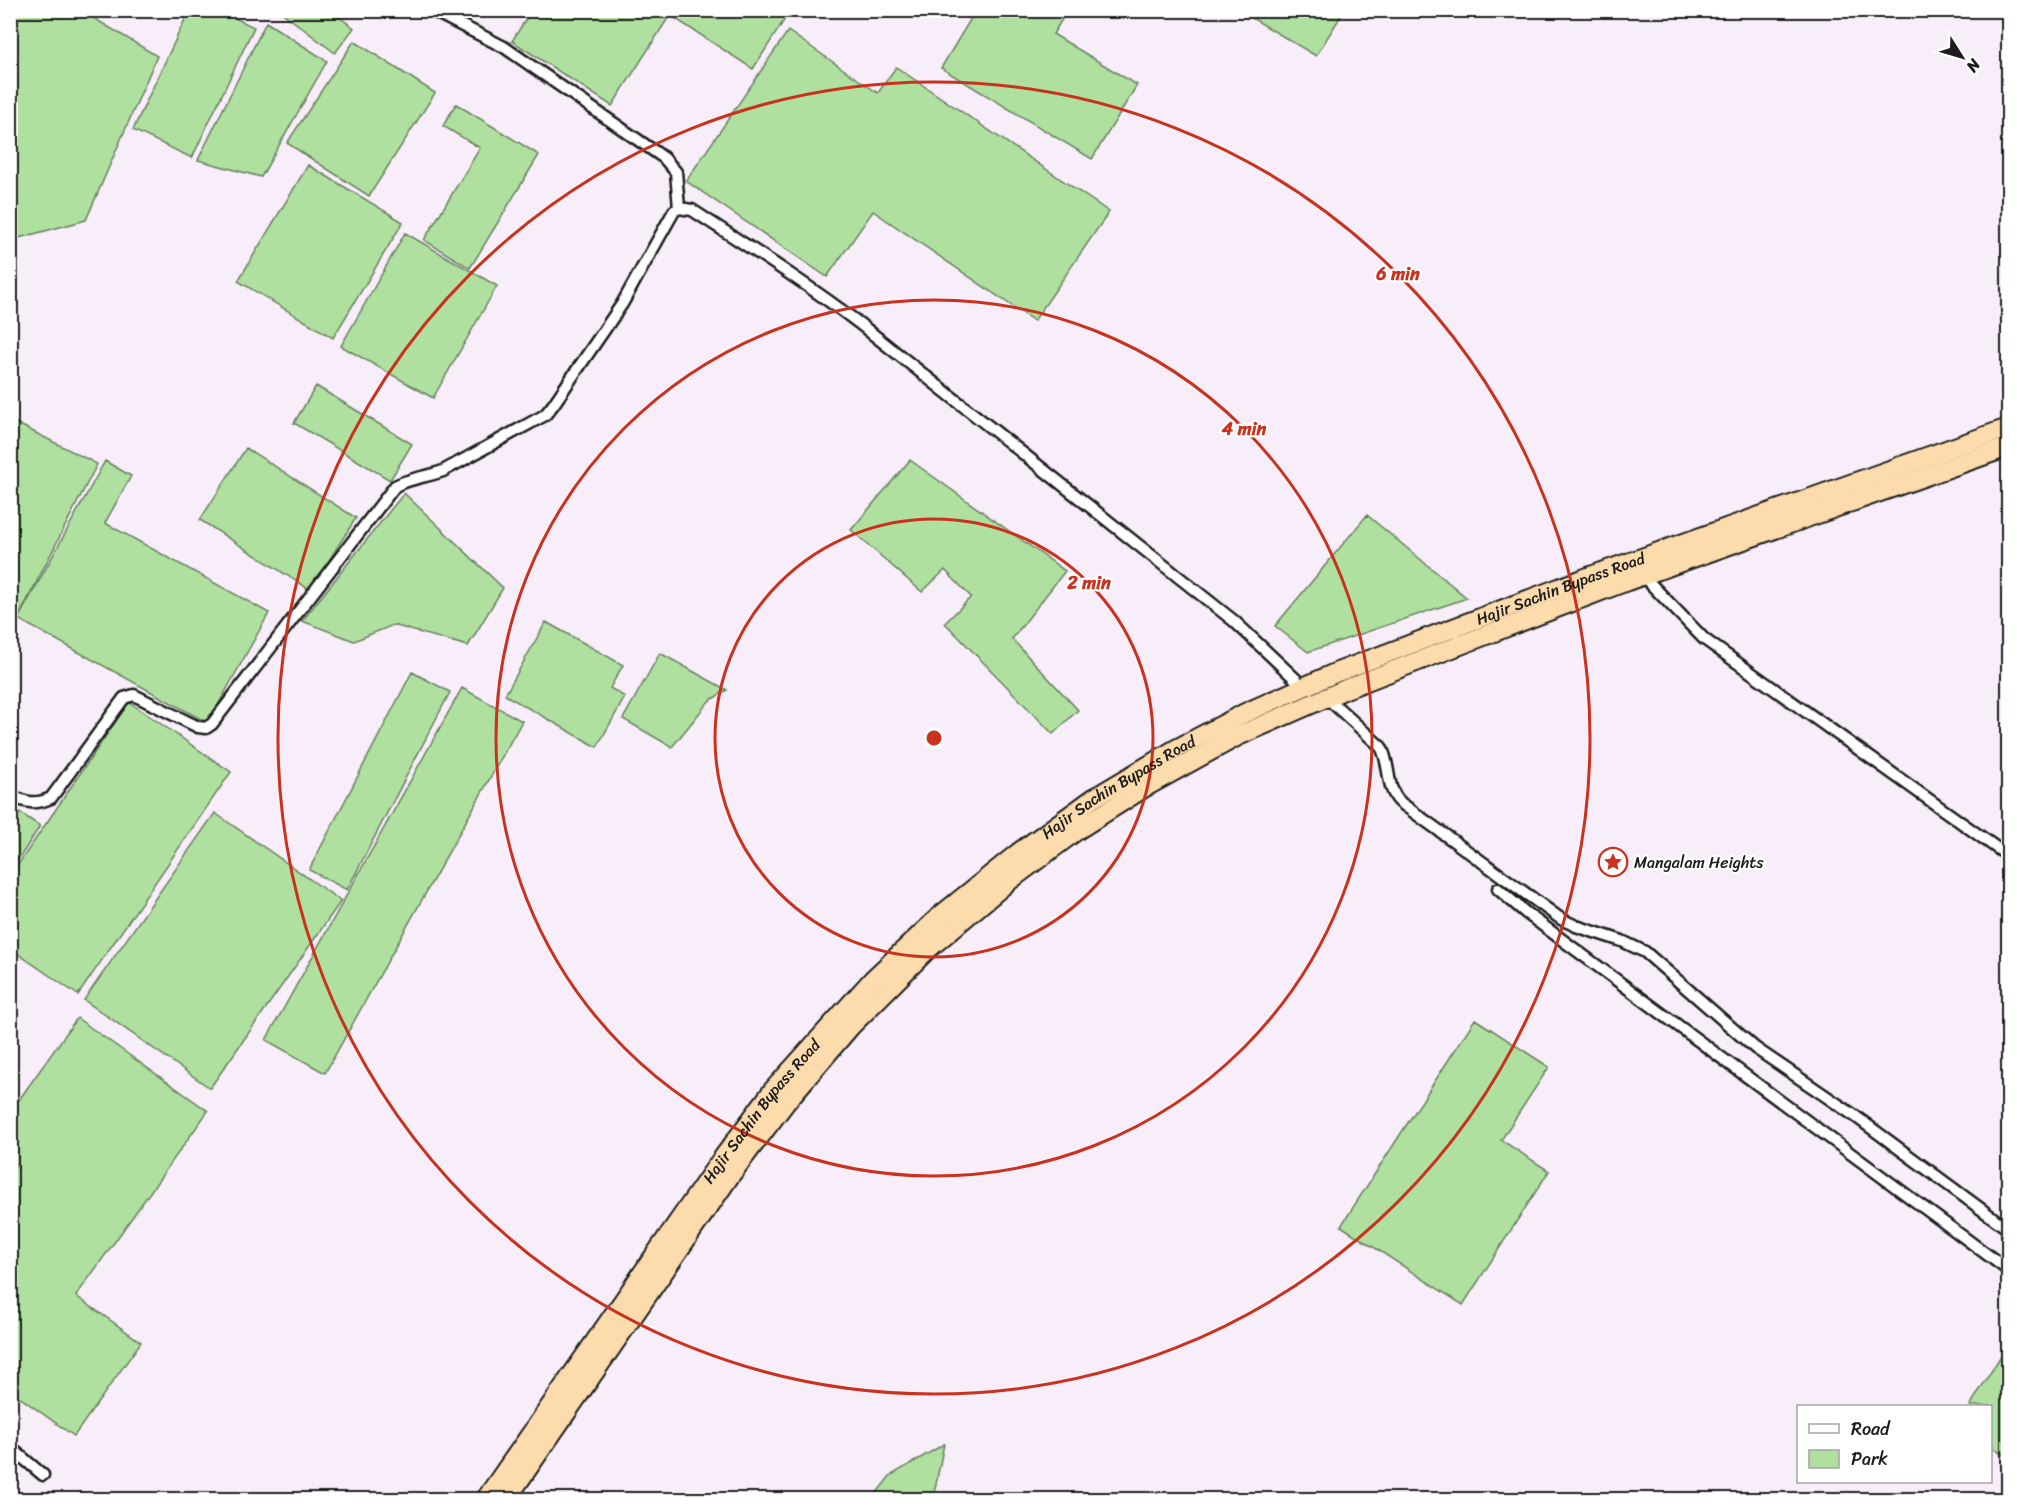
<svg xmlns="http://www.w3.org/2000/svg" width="2019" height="1510" viewBox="0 0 2019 1510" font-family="Sriracha,sans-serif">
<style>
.green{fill:#b0e09f;stroke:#667e5e;stroke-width:1.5}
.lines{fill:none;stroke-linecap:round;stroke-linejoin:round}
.minor-casing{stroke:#1c1c1c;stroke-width:15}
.trunk-casing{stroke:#1c1c1c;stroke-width:22}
.minor{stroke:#fff;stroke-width:10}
.trunk{stroke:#fcdcac;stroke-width:18}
.ring{fill:none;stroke:#c8321e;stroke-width:3}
.labels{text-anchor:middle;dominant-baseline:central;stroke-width:4.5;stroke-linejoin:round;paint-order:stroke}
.street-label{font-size:16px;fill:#1c1c1c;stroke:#fff}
.poi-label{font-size:16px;fill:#1c1c1c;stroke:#fff;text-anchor:start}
.centre{fill:#c8321e;stroke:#fff;stroke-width:3}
.ring-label{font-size:18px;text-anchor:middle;font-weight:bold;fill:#c8321e;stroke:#fff;stroke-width:4.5;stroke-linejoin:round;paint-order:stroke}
</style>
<rect width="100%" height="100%" fill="#f8eefa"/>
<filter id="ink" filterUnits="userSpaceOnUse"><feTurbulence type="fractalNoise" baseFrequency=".0167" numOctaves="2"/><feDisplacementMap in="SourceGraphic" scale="12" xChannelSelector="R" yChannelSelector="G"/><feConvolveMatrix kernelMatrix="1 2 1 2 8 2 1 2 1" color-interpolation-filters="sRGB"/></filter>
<g filter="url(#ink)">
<path class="green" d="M11 10 82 11 157 56 86 220 15 239 11 243Z
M976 10 1067 11 1053 34 1137 85 1092 159 941 68Z
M189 11H220L254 27 192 158 133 130Z
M280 11H331L354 28 335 53Z
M531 11V10L790 11 753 69 670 15 612 106 512 41Z
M1240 11H1344L1316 56Z
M266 22 327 61 261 177 198 160Z
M788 31 878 93 896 67 1109 212 1034 321 873 211 827 277 686 181Z
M354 41 435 93 369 196 287 143Z
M456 104 539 155 470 268 424 240 480 148 443 126Z
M308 165 403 222 333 338 238 281Z
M405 233 497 286 433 398 341 346Z
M316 386 412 444 390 480 294 423Z
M14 422 97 464 15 624 10 621V429Z
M246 448 356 518 310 590 200 520Z
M910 460 1065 571 1012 639 1078 710 1053 734 945 623 971 597 945 570 922 592 851 530Z
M105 461 131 476 105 523 269 613 208 723 18 619Z
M404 493 503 588 468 646 393 625 354 641 302 621Z
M1367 515 1467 598 1308 652 1275 626Z
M546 622 623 665 610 688 625 697 597 747 505 695Z
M660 653 727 690 709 701 672 747 623 719Z
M412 672 450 692 347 890 309 870Z
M462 688 522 721 325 1073 266 1040Z
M129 702 231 772 78 995 11 949V875Z
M11 807 40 826 11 871Z
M215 813 341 901 210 1088 84 1000Z
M77 1018 208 1111 76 1296 141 1342 74 1436 11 1391 10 1174 17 1165 11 1160V1111Z
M1475 1019 1549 1067 1501 1140 1549 1171 1463 1305 1341 1226Z
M2008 1344V1458L1991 1447 1990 1406H1970Z
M944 1444 933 1499H872L890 1476Z"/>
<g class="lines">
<g class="minor-casing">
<path id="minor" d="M431 10 504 47 664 158 676 172 679 208
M1643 576 1704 639 2008 856
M1326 697 1381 747C1391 764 1385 789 1401 803L1561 919 1576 926 1622 941 1645 952 1755 1048 1855 1116 2008 1229
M10 795C26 803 35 805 51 798L124 698 134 695 198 727 206 728 212 724 395 486C410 478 427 477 443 471L545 415 553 405 622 304 674 211 679 208 692 210C749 247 806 283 860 324L1234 621 1304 687
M1498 889 1526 913 2008 1270
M10 1447 43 1475"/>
</g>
<g class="trunk-casing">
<g id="trunk">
<path id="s1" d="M485 1500 716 1167 773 1090 873 979 941 915 1018 853 1094 798 1176 749 1245 713 1335 673 1588 577 2008 428"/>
<path d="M506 1500 732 1173 786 1102 850 1027 928 949 1005 884 1076 831 1147 786 1236 737 1348 688 1627 581 2008 447"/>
</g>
</g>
<use href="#minor" class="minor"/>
<use href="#trunk" class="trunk"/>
</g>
</g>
<g class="ring">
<circle cx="934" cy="738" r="219"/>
<circle cx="934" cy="738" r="438"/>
<circle cx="934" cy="738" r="656"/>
</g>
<defs>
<g id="sight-ring" transform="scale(1.5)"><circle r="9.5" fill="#fff" stroke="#c8321e" stroke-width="1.5"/><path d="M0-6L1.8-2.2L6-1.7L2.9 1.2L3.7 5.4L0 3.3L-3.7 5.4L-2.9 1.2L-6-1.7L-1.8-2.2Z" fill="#c8321e"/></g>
</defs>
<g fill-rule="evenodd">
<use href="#sight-ring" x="1613" y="862"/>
</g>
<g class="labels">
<g class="street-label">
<text stroke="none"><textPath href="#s1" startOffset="1449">Hajir Sachin Bypass Road</textPath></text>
<text stroke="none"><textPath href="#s1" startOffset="963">Hajir Sachin Bypass Road</textPath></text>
<text stroke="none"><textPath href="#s1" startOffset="477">Hajir Sachin Bypass Road</textPath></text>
</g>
<g class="poi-label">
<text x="1634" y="862">Mangalam Heights</text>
</g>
</g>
<circle cx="934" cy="738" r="9" class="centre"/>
<g class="ring-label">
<text x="1398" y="280">6 min</text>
<text x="1244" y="435">4 min</text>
<text x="1089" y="589">2 min</text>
</g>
<rect width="2019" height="1510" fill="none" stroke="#fff" stroke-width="36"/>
<rect x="18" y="18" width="1983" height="1474" fill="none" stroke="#1c1c1c" stroke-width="2" filter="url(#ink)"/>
<rect x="1797" y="1405" width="195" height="78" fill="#ffffff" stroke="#a4a4a4" stroke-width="1.5"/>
<rect x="1809" y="1424" width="30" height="9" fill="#ffffff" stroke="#a4a4a4" stroke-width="1.5"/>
<text x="1851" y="1435" font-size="18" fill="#1c1c1c">Road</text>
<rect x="1809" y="1450" width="30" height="18" fill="#b0e09f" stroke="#a4a4a4" stroke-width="1.5"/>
<text x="1851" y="1465" font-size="18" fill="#1c1c1c">Park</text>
<g transform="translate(1962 57) rotate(127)" stroke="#ffffff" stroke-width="4.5" paint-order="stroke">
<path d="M0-4.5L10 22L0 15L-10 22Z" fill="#1c1c1c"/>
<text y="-9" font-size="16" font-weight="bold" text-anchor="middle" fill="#1c1c1c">N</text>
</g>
</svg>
